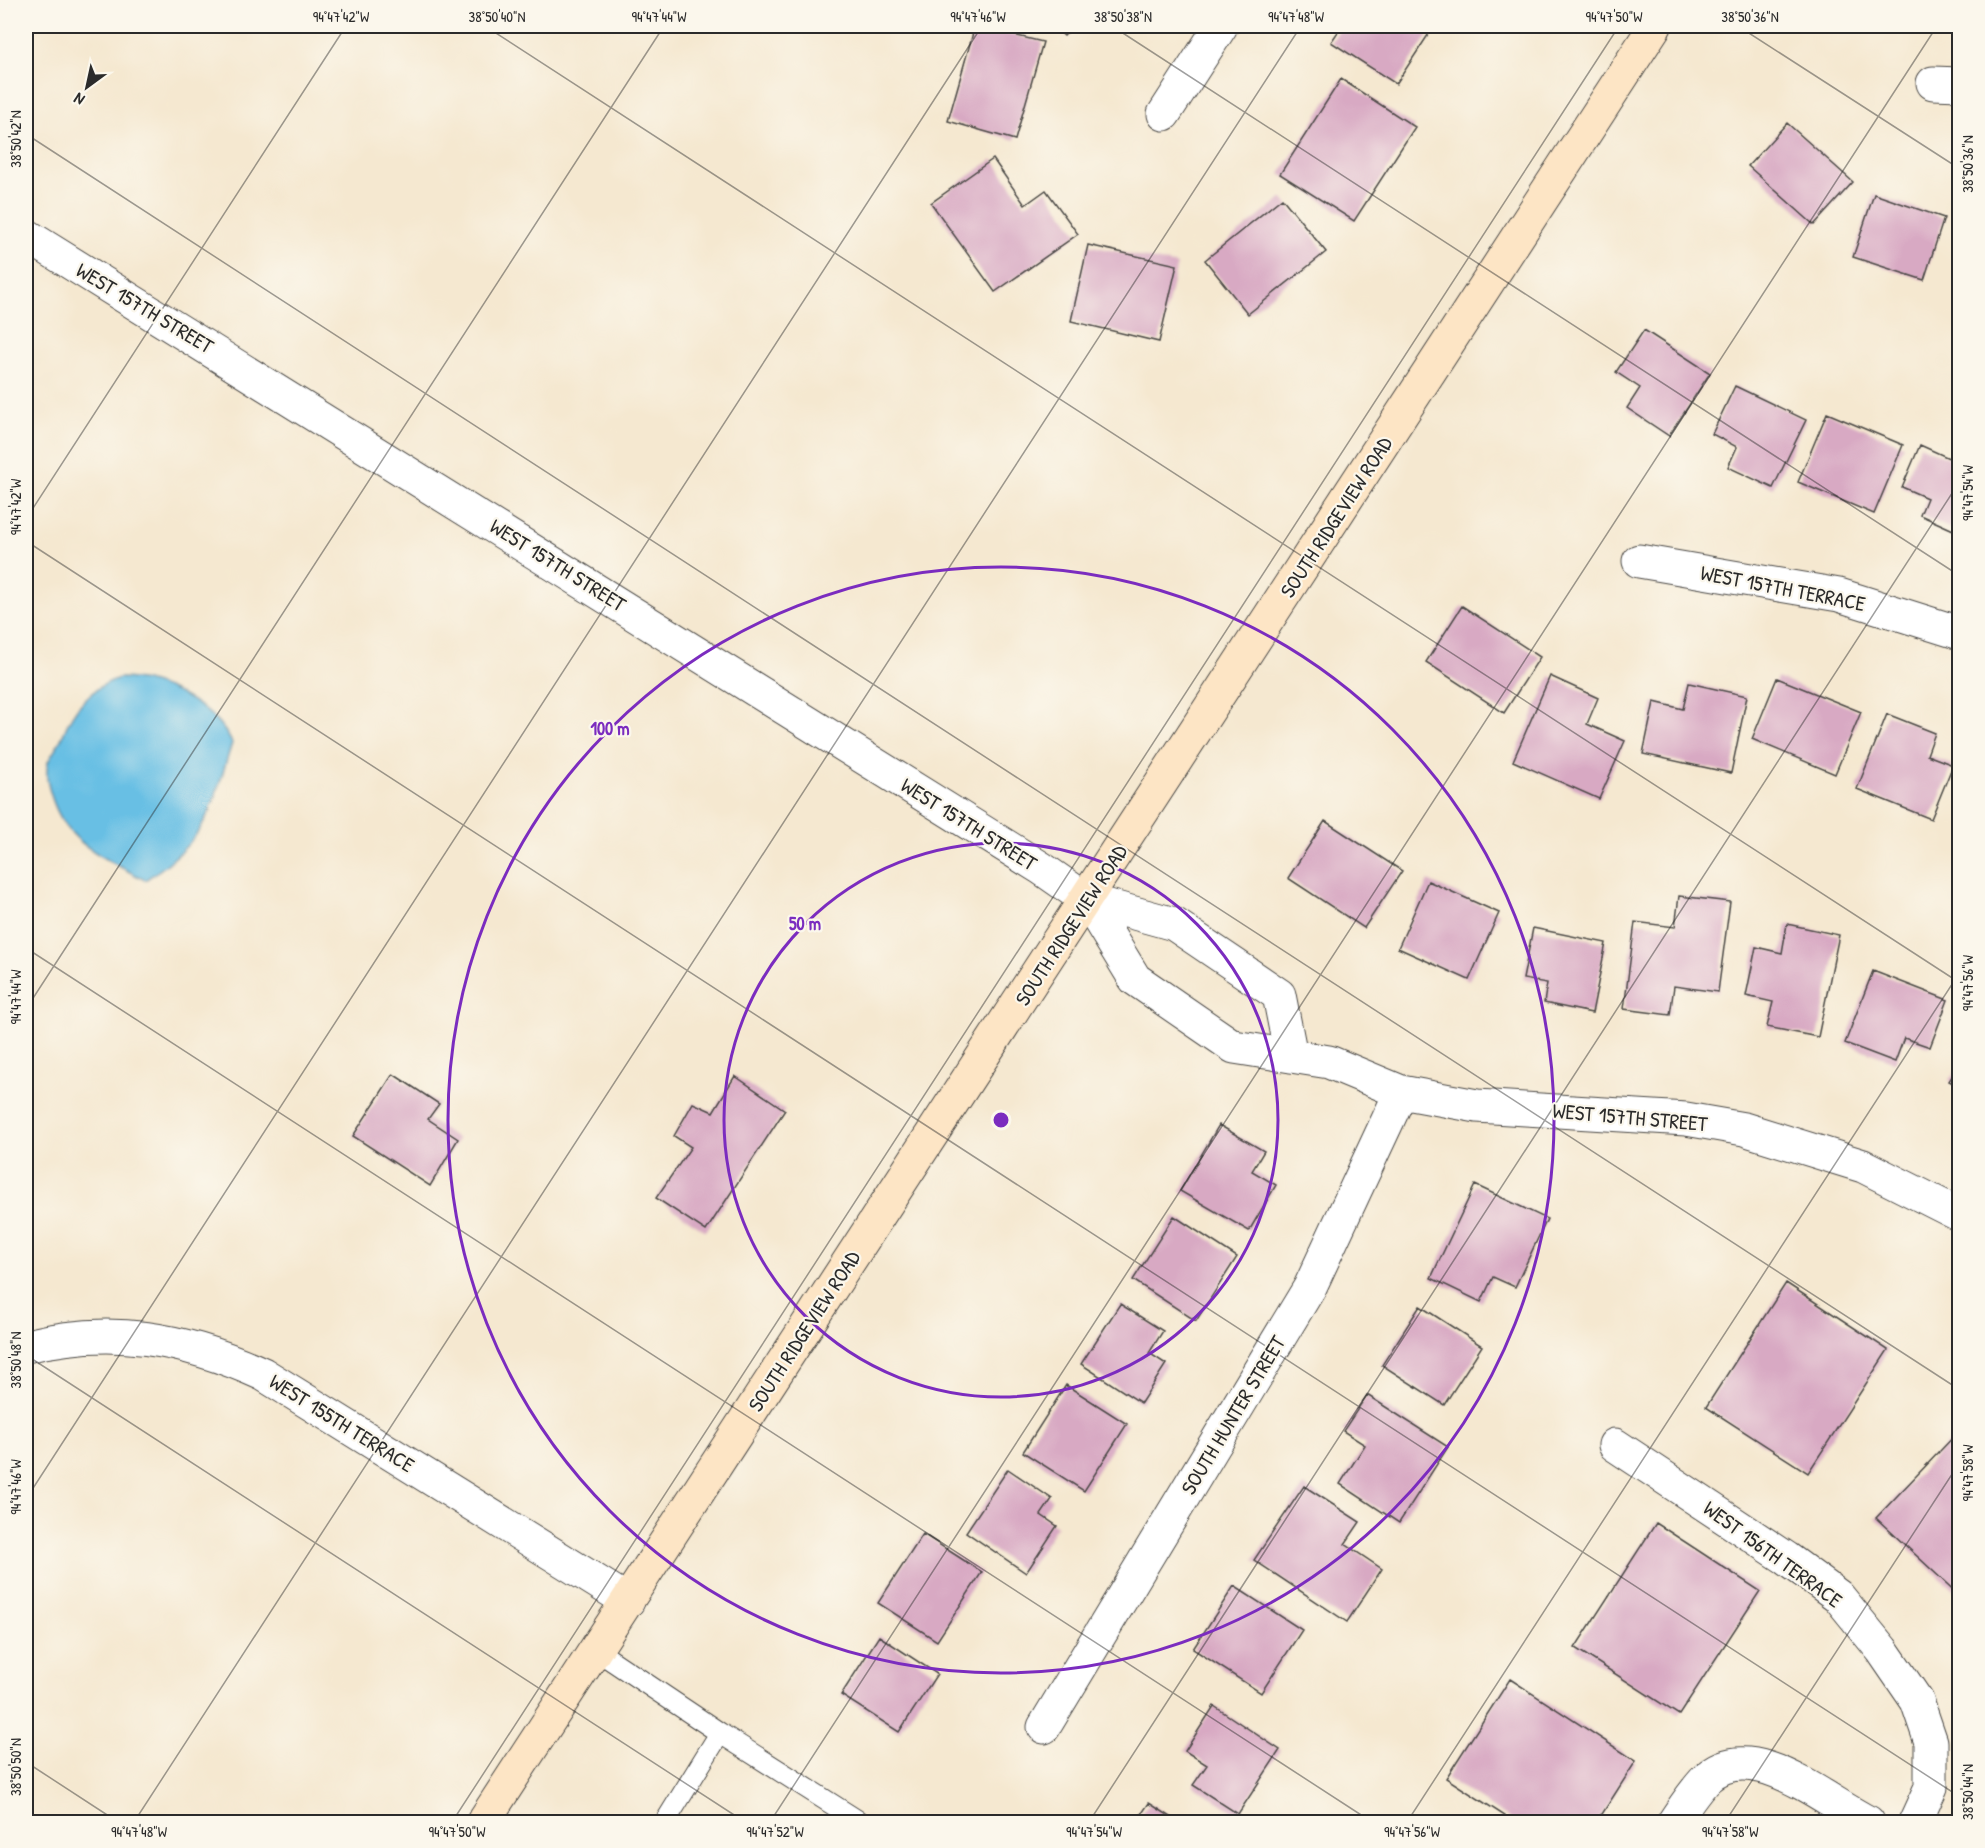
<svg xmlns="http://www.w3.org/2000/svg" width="1985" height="1848" viewBox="0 0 1985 1848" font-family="'Patrick Hand',sans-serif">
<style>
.water{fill:#67bfe4;stroke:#497588;stroke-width:1.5}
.building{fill:#d8a9c3}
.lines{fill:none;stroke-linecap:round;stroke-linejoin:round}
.service-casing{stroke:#494744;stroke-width:22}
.minor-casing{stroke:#494744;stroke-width:35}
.secondary-casing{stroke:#494744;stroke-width:35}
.service{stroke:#fff;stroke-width:20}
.minor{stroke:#fff;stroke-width:33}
.secondary{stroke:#fde5c5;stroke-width:33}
.ticks{fill:none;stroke:#2b2b2b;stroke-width:1.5;stroke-opacity:0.45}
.ring{fill:none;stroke:#7b2cbf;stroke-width:3}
.labels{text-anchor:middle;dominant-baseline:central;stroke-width:4.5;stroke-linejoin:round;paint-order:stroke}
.street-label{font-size:21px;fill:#2b2b2b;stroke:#fbf7ec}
.centre{fill:#7b2cbf;stroke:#fbf7ec;stroke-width:3}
.ring-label{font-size:18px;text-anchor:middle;font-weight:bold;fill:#7b2cbf;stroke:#fbf7ec;stroke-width:4.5;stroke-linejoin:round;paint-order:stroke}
.neatline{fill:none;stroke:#2b2b2b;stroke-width:2}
.ticks-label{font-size:15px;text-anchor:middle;fill:#2b2b2b}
</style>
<rect width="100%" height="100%" fill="#fbf7ec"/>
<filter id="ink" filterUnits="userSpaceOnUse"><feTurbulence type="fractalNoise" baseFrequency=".0167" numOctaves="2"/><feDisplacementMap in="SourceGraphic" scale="12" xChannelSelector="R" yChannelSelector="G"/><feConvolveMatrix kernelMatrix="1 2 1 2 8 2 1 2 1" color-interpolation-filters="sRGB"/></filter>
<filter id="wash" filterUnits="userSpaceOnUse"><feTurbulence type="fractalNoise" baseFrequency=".008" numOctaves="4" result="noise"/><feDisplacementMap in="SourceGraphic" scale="24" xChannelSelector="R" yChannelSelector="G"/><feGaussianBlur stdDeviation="1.35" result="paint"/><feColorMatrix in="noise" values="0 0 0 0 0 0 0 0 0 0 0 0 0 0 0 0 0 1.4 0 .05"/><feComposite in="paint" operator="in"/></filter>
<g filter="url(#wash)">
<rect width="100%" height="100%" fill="#f5e8d0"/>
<path class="water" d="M119 678C160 678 214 705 232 743 211 810 208 839 145 880 105 858 67 845 52 798 48 786 45 775 48 762 50 757 60 743 63 735 73 708 92 687 119 678Z"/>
<g id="blocks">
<path class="building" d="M975 26 1043 42 1015 140 948 121Z
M1053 26H1074L1064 36Z
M1342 26H1434L1396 84 1331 42Z
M1341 79 1415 127 1354 221 1280 174Z
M1787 123 1853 182 1814 225 1748 166Z
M993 159 1025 205 1046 190 1078 234 995 292 931 203Z
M1874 194 1944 218 1924 280 1853 257Z
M1282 198 1326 252 1248 314 1205 260Z
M1088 245 1177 265 1159 342 1071 321Z
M1644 330 1710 373 1669 436 1627 408 1640 388 1616 372Z
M1735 386 1806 420 1773 488 1728 467 1737 447 1712 434Z
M1827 413 1903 445 1874 514 1798 482Z
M1920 445 1960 463V533L1920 515 1927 498 1902 487Z
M1462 606 1540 657 1504 713 1426 662Z
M1550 676 1598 698 1587 724 1625 741 1599 799 1513 761Z
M1777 678 1861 712 1835 774 1752 739Z
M1689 683 1747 696 1731 773 1643 754 1654 702 1683 709Z
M1887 714 1935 733 1927 755 1953 765 1931 819 1857 789Z
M1325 821 1402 871 1364 928 1288 878Z
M1428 881 1499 913 1469 980 1398 948Z
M1679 896 1730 902 1718 992 1674 986 1670 1015 1624 1009 1635 922 1675 927Z
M1787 924 1839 935 1818 1037 1767 1027 1773 1002 1746 996 1756 947 1782 953Z
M1533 928 1606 943 1592 1013 1544 1003 1547 983 1523 979Z
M1873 971 1948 1000 1930 1047 1904 1038 1895 1062 1845 1043Z
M1960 1065V1087L1949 1081Z
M393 1074 439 1104 428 1119 458 1139 430 1186 353 1136Z
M735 1076 785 1110 706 1231 656 1198 691 1147 674 1136 693 1103 713 1112Z
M1219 1125 1264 1151 1252 1171 1276 1185 1249 1231 1180 1191Z
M1475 1185 1547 1219 1515 1287 1493 1277 1481 1302 1431 1278Z
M1174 1216 1237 1257 1196 1321 1133 1280Z
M1786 1283 1888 1350 1808 1473 1706 1407Z
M1120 1304 1163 1331 1149 1353 1166 1364 1141 1403 1081 1364Z
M1420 1306 1482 1346 1444 1405 1382 1365Z
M1066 1385 1127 1424 1084 1491 1023 1452Z
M1367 1395 1448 1447 1399 1523 1340 1484 1365 1445 1343 1431Z
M1960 1430V1596L1876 1518Z
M1008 1469 1052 1499 1041 1515 1057 1526 1026 1573 966 1532Z
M1304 1486 1360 1522 1345 1544 1382 1569 1347 1622 1254 1560Z
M1656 1523 1760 1591 1679 1715 1575 1648Z
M923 1534 982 1572 937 1641 878 1603Z
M1234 1586 1302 1630 1261 1693 1193 1649Z
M879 1636 937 1674 899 1732 841 1695Z
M1510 1679 1636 1761 1597 1822H1514L1446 1778Z
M1214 1706 1280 1750 1238 1814 1193 1785 1207 1765 1185 1751Z
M1149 1803 1179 1822H1136Z"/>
</g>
</g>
<g filter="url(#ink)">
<use href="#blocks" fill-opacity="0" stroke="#494744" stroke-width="1.5"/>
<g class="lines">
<g class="service-casing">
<path id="service" d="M596 1650 720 1733 665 1822
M720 1733 860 1822"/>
</g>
<g class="minor-casing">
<path id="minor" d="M1933 83 1960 84
M1164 114 1221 26
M26 235 1041 868 1087 900
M1639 561 1839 595 1960 633
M1291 1056 1279 995 1174 924 1087 900 1135 979 1234 1047 1329 1062 1401 1092 1477 1106 1686 1119 1744 1129 1863 1166 1960 1215
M26 1346C111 1325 184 1338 263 1374L628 1601
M1615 1445 1786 1558 1838 1596 1882 1650 1917 1701 1931 1742V1787L1915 1822
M1044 1727 1310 1287 1401 1092
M1674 1822C1684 1807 1694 1791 1707 1778 1751 1735 1826 1802 1868 1822"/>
</g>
<g class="secondary-casing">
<path id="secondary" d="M483 1822 1655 26"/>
</g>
<use href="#service" class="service"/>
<use href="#minor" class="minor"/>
<use href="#secondary" class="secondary"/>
</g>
</g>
<path class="ticks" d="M485 26 1960 983M1112 26 1960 576M1738 26 1960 169M26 29 28 26M26 134 1960 1390M26 519 346 26M26 541 1960 1797M26 948 1372 1822M26 1009 664 26M26 1355 745 1822M26 1499 982 26M26 1762 118 1822M134 1822 1301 26M452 1822 1619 26M770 1822 1937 26M1089 1822 1960 481M1407 1822 1960 972M1725 1822 1960 1462"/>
<g class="ring">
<circle cx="1001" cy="1120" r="277"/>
<circle cx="1001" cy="1120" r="553"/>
</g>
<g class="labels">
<g class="street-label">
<text transform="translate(145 308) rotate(31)">WEST 157TH STREET</text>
<text transform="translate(1336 517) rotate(-57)">SOUTH RIDGEVIEW ROAD</text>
<text transform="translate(558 565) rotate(32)">WEST 157TH STREET</text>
<text transform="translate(1783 588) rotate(11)">WEST 157TH TERRACE</text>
<text transform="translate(969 824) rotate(32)">WEST 157TH STREET</text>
<text transform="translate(1071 925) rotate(-57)">SOUTH RIDGEVIEW ROAD</text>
<text transform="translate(1630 1117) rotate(5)">WEST 157TH STREET</text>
<text transform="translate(804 1331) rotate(-57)">SOUTH RIDGEVIEW ROAD</text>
<text transform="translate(1233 1415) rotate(-59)">SOUTH HUNTER STREET</text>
<text transform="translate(342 1423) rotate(32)">WEST 155TH TERRACE</text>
<text transform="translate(1773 1554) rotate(36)">WEST 156TH TERRACE</text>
</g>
</g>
<circle cx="1001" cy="1120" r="9" class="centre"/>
<g class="ring-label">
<text x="610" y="735">100 m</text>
<text x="805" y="930">50 m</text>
</g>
<rect width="1985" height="1848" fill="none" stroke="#fbf7ec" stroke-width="66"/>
<g transform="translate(87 87) rotate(213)" stroke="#fbf7ec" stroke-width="4.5" paint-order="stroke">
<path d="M0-4.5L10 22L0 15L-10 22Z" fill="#2b2b2b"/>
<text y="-9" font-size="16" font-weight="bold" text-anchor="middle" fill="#2b2b2b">N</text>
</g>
<rect x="33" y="33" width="1919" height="1782" class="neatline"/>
<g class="ticks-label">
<text x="341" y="22">94°47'42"W</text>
<text x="497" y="22">38°50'40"N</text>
<text x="659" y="22">94°47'44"W</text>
<text x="978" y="22">94°47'46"W</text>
<text x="1123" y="22">38°50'38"N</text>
<text x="1296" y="22">94°47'48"W</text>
<text x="1614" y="22">94°47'50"W</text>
<text x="1750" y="22">38°50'36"N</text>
<text transform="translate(16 139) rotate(-90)" y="5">38°50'42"N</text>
<text transform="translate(1968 164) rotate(-90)" y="5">38°50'36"N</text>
<text transform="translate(1968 493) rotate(-90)" y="5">94°47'54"W</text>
<text transform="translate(16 507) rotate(-90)" y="5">94°47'42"W</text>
<text transform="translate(1968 983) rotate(-90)" y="5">94°47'56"W</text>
<text transform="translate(16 997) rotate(-90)" y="5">94°47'44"W</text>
<text transform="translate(16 1360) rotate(-90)" y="5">38°50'48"N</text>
<text transform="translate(1968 1473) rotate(-90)" y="5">94°47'58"W</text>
<text transform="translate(16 1487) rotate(-90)" y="5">94°47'46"W</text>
<text transform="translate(16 1767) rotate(-90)" y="5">38°50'50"N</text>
<text transform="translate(1968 1792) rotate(-90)" y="5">38°50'44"N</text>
<text x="139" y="1837">94°47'48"W</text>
<text x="457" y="1837">94°47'50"W</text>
<text x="775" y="1837">94°47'52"W</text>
<text x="1094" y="1837">94°47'54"W</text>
<text x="1412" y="1837">94°47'56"W</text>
<text x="1730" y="1837">94°47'58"W</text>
</g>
</svg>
